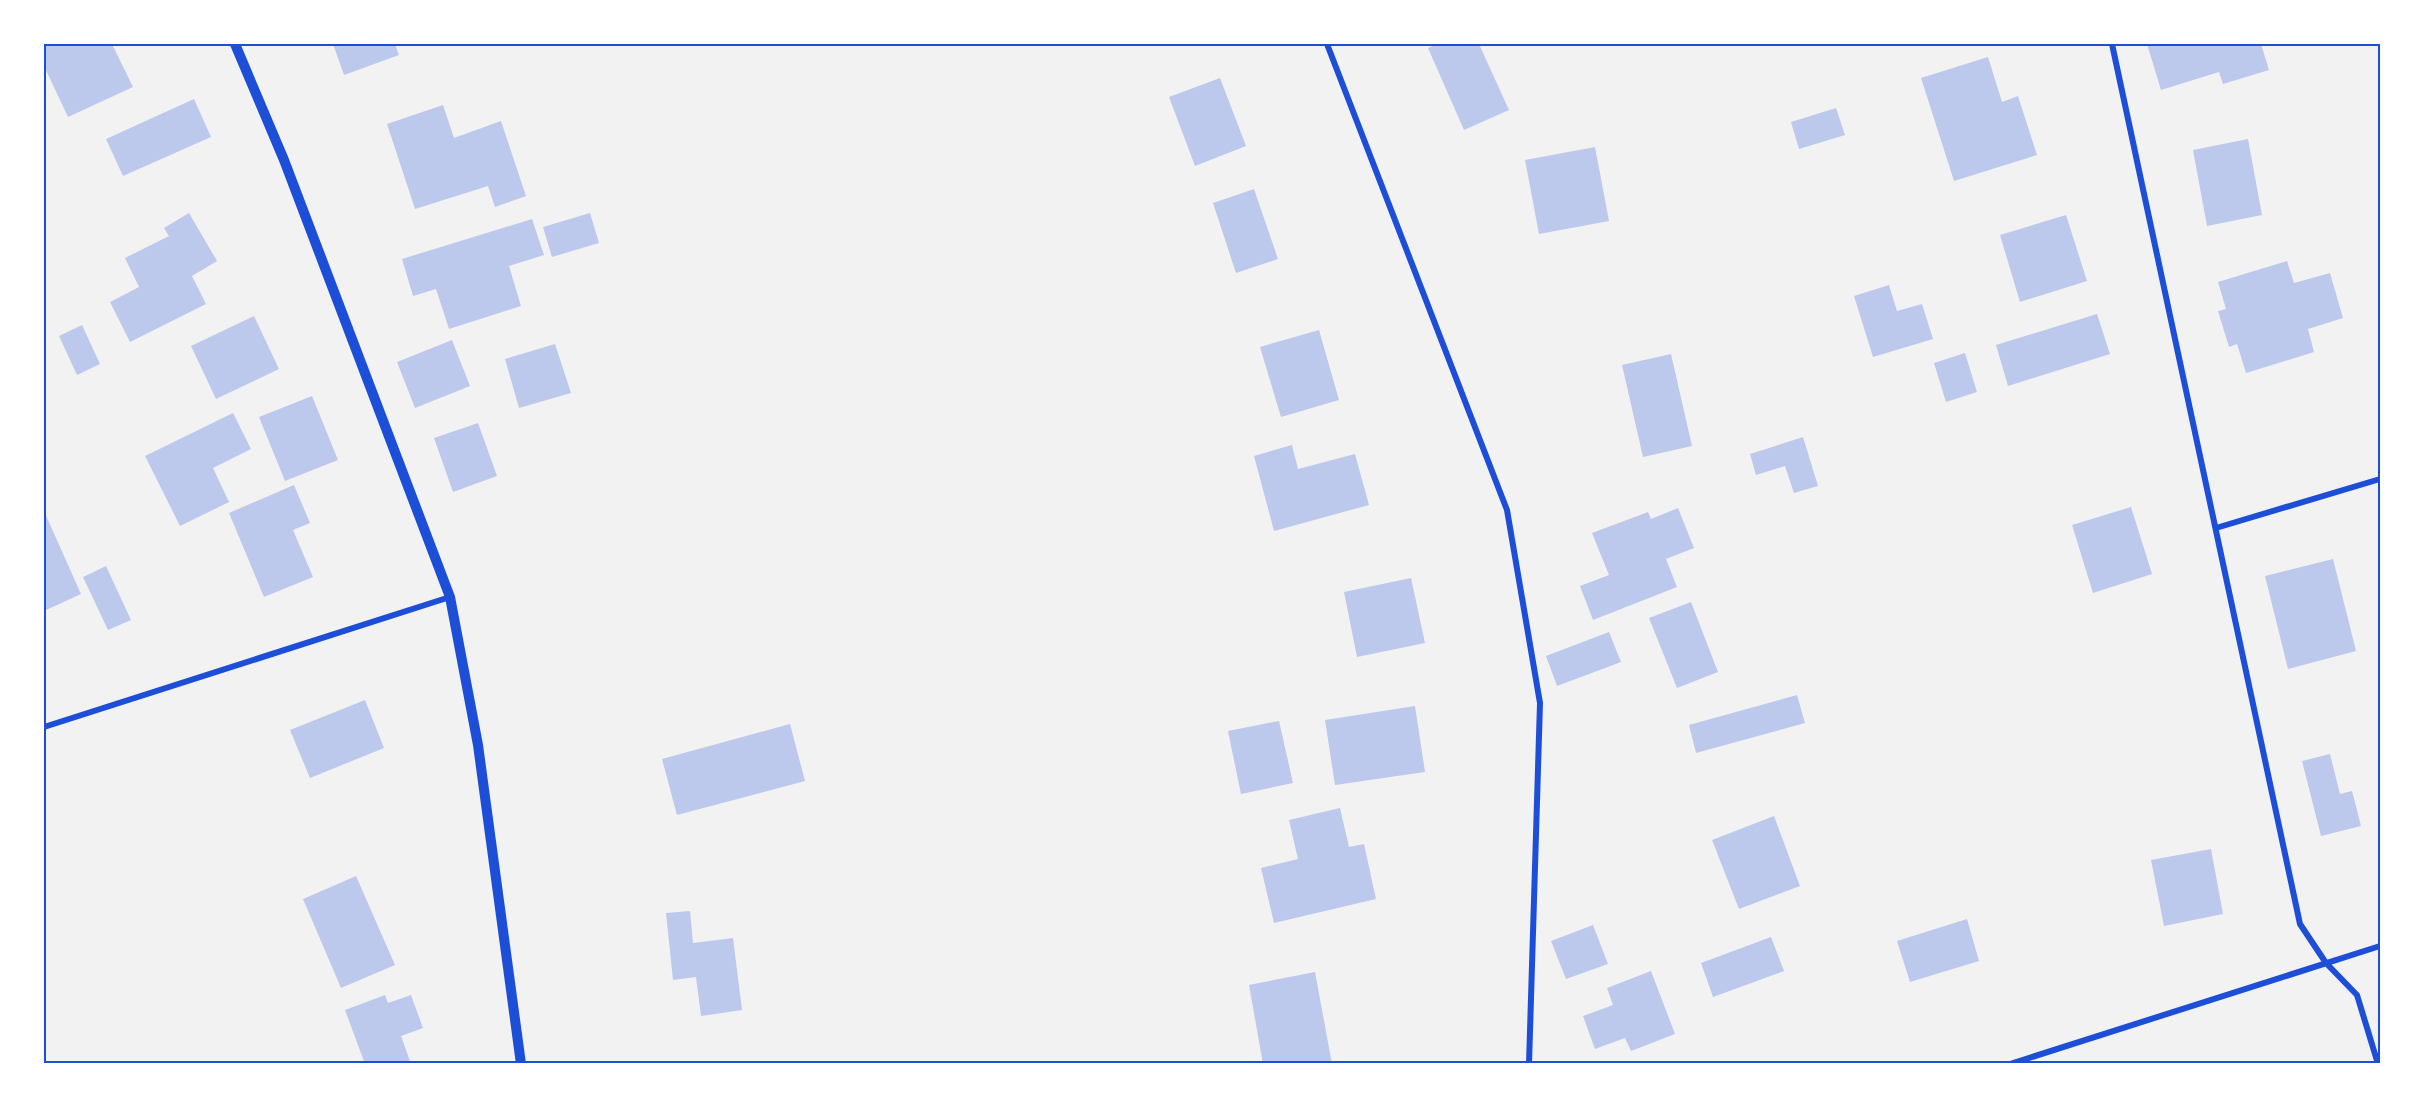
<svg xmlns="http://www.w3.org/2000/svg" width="2424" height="1107" viewBox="0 0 2424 1107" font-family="Barlow,sans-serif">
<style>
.building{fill:#bdc9ec}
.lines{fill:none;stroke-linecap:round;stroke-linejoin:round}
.minor{stroke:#1d4ed8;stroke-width:6}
.tertiary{stroke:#1d4ed8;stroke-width:10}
.neatline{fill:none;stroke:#1d4ed8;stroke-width:2}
</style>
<rect width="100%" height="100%" fill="#f2f2f2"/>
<path class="building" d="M44 44H112L133 87 68 117 44 66Z
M333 44H395L399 55 344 75Z
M1437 44H1479L1509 110 1464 130 1428 48Z
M2147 44H2261L2269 70 2223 84 2219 72 2161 90Z
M1988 57 2002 102 2018 96 2037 155 1954 181 1921 78Z
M1220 78 1246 146 1195 166 1169 97Z
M194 99 211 137 123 176 106 139Z
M443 105 454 138 501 121 526 196 495 207 488 186 415 209 387 124Z
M1836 108 1845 135 1799 149 1791 122Z
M2248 139 2262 215 2207 226 2193 150Z
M1595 147 1609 221 1539 234 1525 160Z
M1254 189 1278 259 1236 273 1213 203Z
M189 213 217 261 192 276 206 304 130 342 110 302 139 287 125 258 169 236 164 228Z
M590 213 599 243 552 257 543 227Z
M2066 215 2087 281 2020 302 2000 235Z
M532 219 544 255 509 266 521 306 449 329 436 289 413 296 402 259Z
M2287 261 2294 283 2330 273 2343 318 2308 329 2314 352 2246 373 2237 344 2229 347 2218 311 2226 309 2218 282Z
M1889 285 1897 311 1922 304 1933 339 1873 357 1854 296Z
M2097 314 2110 354 2008 386 1996 345Z
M254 316 279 369 216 399 191 346Z
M82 325 100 364 77 375 59 336Z
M1319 330 1339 400 1281 417 1260 347Z
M452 340 470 386 415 408 397 362Z
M555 344 571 393 519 408 505 359Z
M1965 353 1977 392 1946 402 1934 363Z
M1671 354 1692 446 1643 457 1622 365Z
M312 396 338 460 285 481 259 417Z
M233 413 251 449 213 468 229 502 180 526 145 456Z
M478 423 497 476 453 492 434 438Z
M1803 437 1818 486 1794 493 1785 466 1756 475 1750 454Z
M1292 445 1298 469 1355 454 1369 505 1274 531 1254 456Z
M294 485 310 523 293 530 313 577 264 597 229 513Z
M2131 507 2152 574 2093 593 2072 525Z
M1678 508 1694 548 1666 559 1677 587 1593 620 1580 586 1609 575 1592 533 1648 512 1651 519Z
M44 511 81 594 44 611Z
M2333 559 2356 651 2288 669 2265 576Z
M106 566 131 620 108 630 83 577Z
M1411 578 1425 643 1357 657 1344 592Z
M1691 602 1718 672 1677 688 1649 618Z
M1609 632 1621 662 1557 686 1546 656Z
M1797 695 1805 723 1696 753 1689 725Z
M365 700 384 748 310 778 290 730Z
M1415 706 1425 772 1335 785 1325 720Z
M1279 721 1293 783 1241 794 1228 731Z
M790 724 805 781 677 815 662 759Z
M2330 754 2340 794 2352 791 2361 826 2321 836 2302 761Z
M1340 808 1349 847 1364 844 1376 899 1274 923 1261 868 1298 859 1289 820Z
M1774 816 1800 886 1739 909 1712 840Z
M2211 849 2223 914 2164 926 2151 860Z
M356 876 395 965 341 988 303 899Z
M690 911 693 943 733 938 742 1010 701 1016 696 977 673 980 666 913Z
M1967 919 1979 961 1910 982 1897 941Z
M1593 925 1608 964 1566 979 1551 941Z
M1771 937 1784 971 1713 997 1701 963Z
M1651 971 1675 1034 1631 1051 1625 1038 1595 1049 1583 1016 1613 1005 1607 988Z
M1315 972 1332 1064H1263L1249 985Z
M385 995 388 1003 411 995 423 1028 401 1036 411 1064H365L345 1010Z"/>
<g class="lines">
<path class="minor" d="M1327 44 1507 510 1540 703 1529 1064
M2112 44 2300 924 2326 963 2357 995 2378 1064
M2216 528 2380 479
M44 727 450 597
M2010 1064 2380 946"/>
<path class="tertiary" d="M235 44 284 160 450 597 478 745 521 1064"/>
</g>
<rect width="2424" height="1107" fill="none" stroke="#ffffff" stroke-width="90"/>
<rect x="45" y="45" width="2334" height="1017" class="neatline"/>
</svg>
